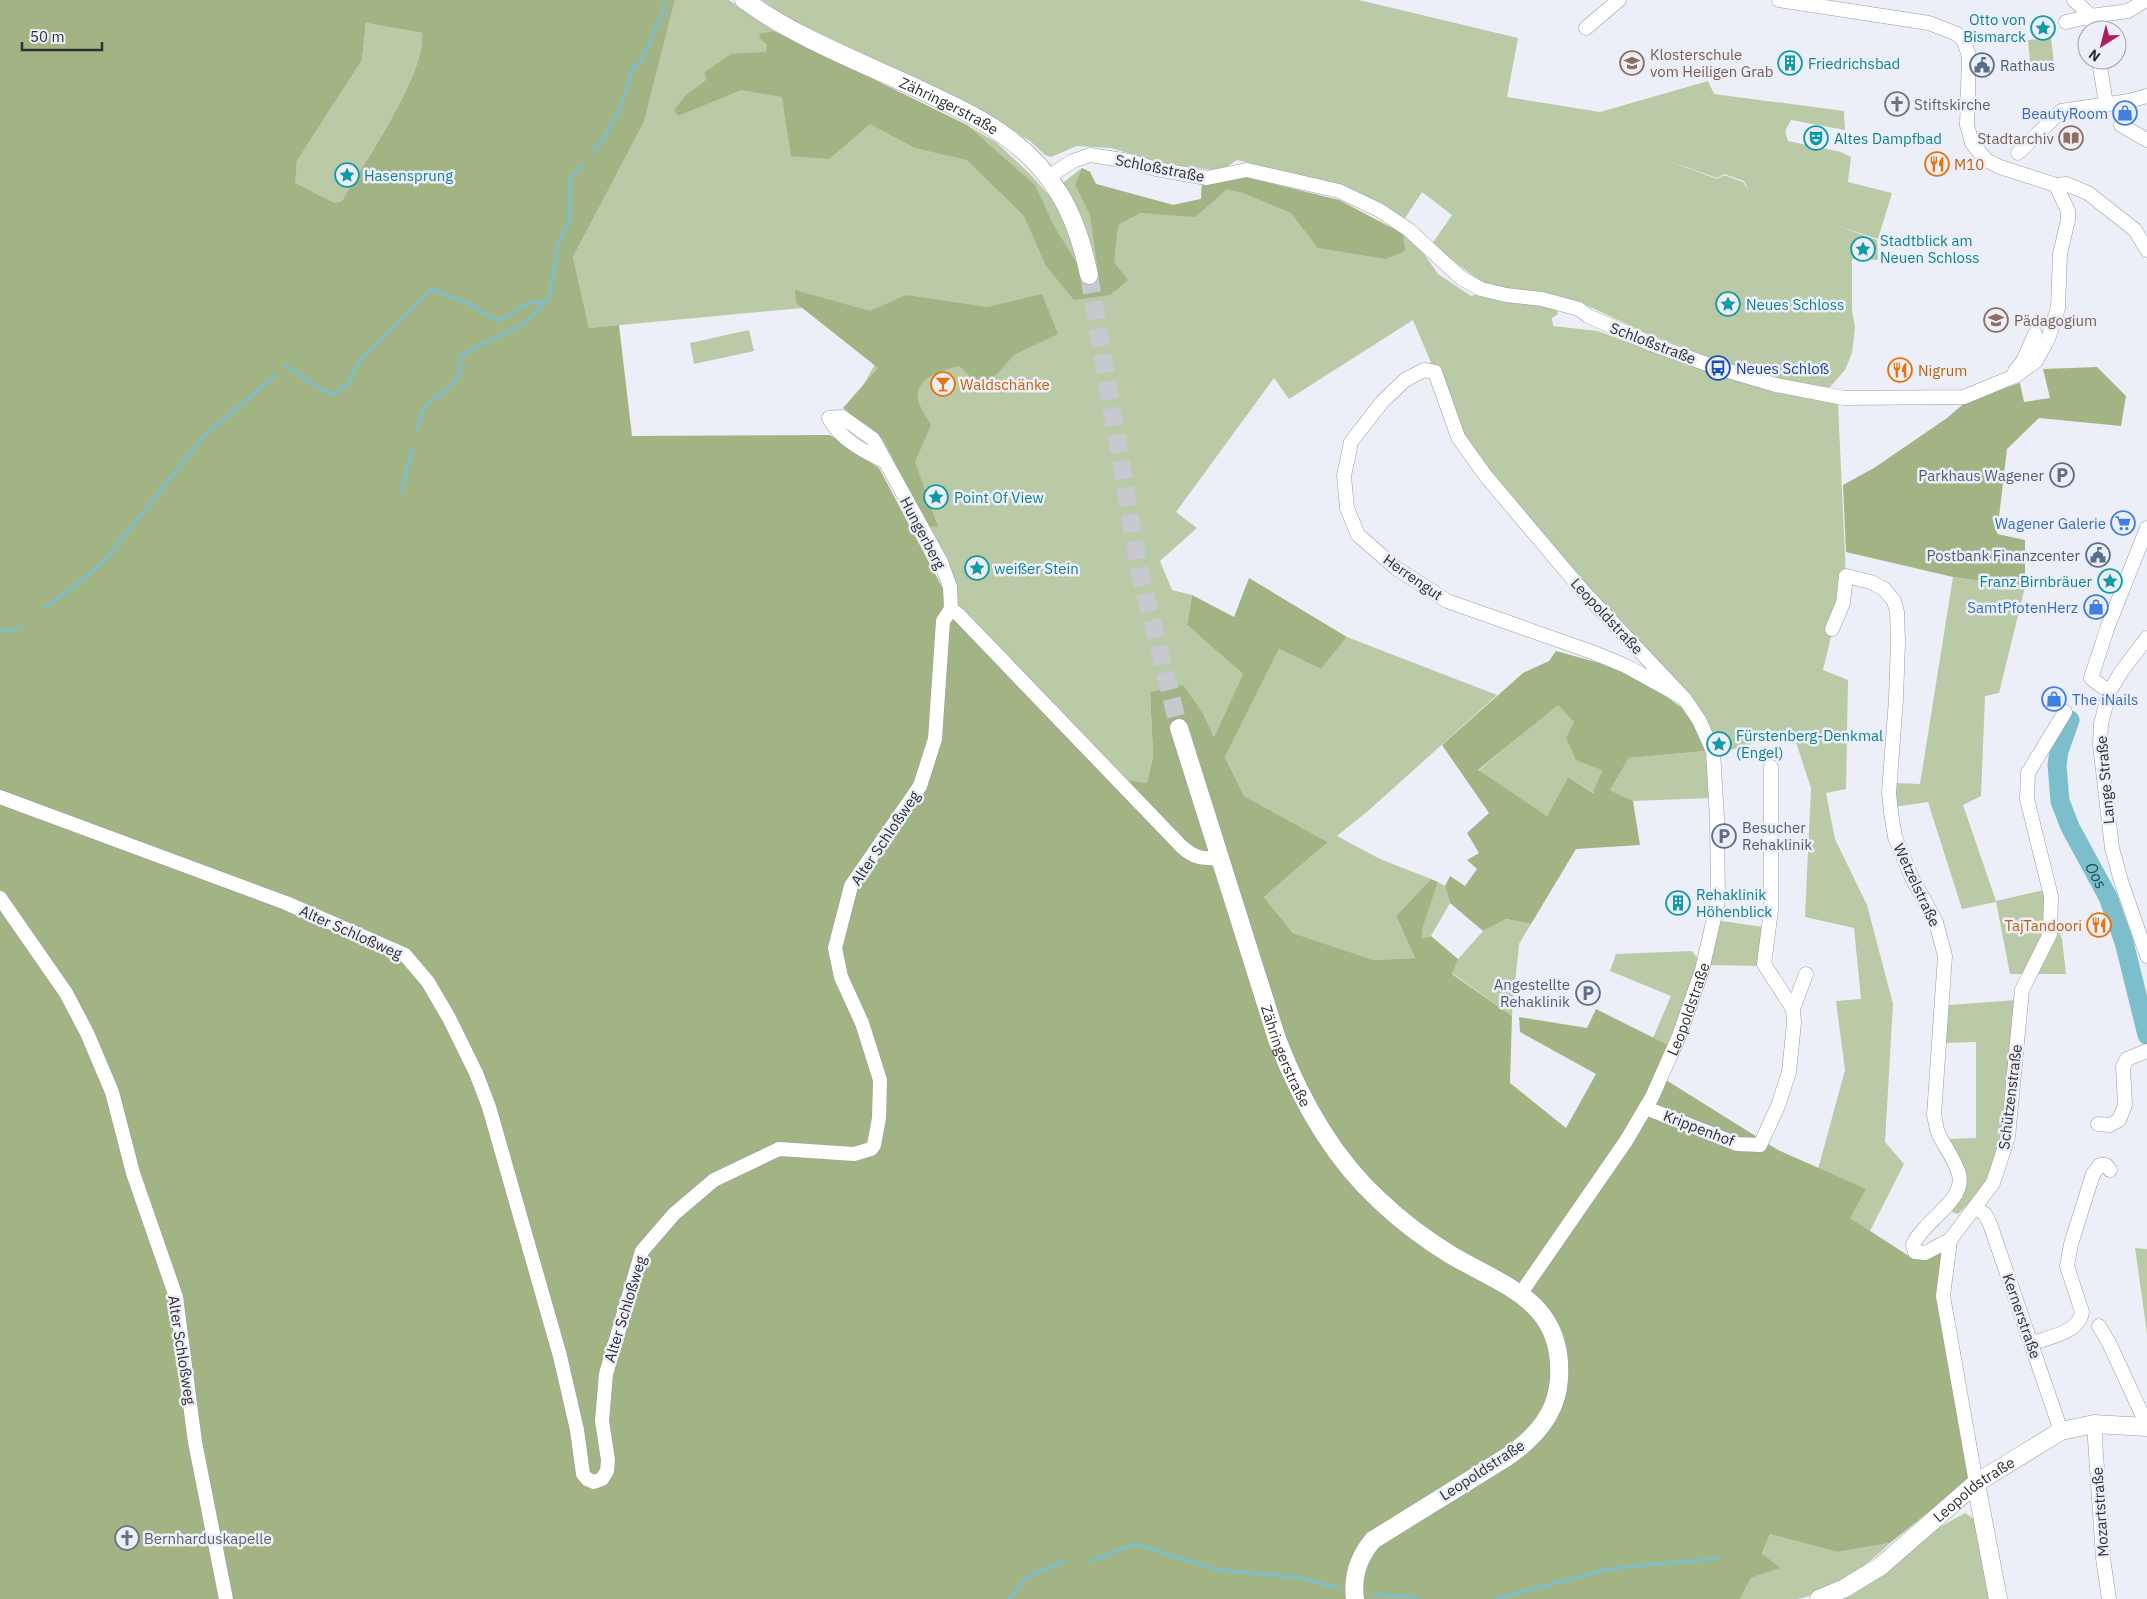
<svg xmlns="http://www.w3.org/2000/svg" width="2147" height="1599" viewBox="0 0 2147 1599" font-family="'IBM Plex Sans',sans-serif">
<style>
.green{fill:#bbcaa6;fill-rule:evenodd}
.forest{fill:#a2b484;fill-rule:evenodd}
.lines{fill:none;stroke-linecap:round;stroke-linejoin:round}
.stream{stroke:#7cbecc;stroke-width:3}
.river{stroke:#7cbecc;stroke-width:19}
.major-tunnel{stroke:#c7c9d0;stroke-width:18;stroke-dasharray:18 9;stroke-linecap:butt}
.minor-casing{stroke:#999ba3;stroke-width:15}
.major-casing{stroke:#999ba3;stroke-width:19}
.minor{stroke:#fff;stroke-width:14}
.major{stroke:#fff;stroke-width:18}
.labels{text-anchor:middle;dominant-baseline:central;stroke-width:5;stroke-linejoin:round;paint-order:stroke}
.culture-label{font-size:15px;fill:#0d838f;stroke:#edeff8;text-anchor:start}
.education-label{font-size:15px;fill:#785e54;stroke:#edeff8;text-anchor:start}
.service-label{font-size:15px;fill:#4e5e75;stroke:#edeff8;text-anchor:end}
.worship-label{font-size:15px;fill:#5b616d;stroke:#edeff8;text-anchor:start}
.street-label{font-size:15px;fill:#2e2f32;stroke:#edeff8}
.shop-label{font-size:15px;fill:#366cbe;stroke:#edeff8;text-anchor:end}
.food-label{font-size:15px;fill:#c56008;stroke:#edeff8;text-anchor:start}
.transit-label{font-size:15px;fill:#164399;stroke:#edeff8;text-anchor:start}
.water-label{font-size:16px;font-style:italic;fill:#154f59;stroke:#edeff8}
</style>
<rect width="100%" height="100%" fill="#edeff8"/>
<path class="green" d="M675 0H729L774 31 967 125 996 142 1030 174 1048 194 1082 168 1090 172 1096 184 1173 205 1201 199 1202 183 1339 200 1403 234 1424 254 1438 274 1471 296 1478 294 1556 308 1558 314 1552 318 1553 326 1598 331 1649 350 1838 404 1846 576 1823 670 1848 680 1846 789 1826 793 1835 839 1867 905 1893 1004 1885 1142 1904 1164 1870 1231 1850 1218 1818 1169 1845 1070 1836 1001 1861 999 1854 928 1805 917 1811 788 1793 733 1730 750 1713 751 1699 720 1458 437 1435 372 1413 320 1289 399 1274 378 1176 512 1197 528 1160 561 1172 590 1192 595 1187 625 1243 674 1214 737 1204 715 1150 692 1153 756 1147 783 1122 779 959 615 950 587 881 454 842 417 849 411 884 348 802 308 589 328 573 257 644 122Z
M762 0H1359L1518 38 1507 97 1600 112 1708 81 1714 94 1844 111 1845 130 1791 120 1785 131 1788 141 1841 152 1851 157 1848 182 1892 193 1878 239 1837 226 1877 240 1878 260 1852 259V311L1855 327 1852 353 1845 370 1830 387 1816 389 1731 366 1643 332 1582 303 1482 283 1432 244 1452 215 1422 192 1404 220 1343 187 1237 160 1221 171 1165 164 1111 148 1077 146 1051 157 1045 155 1030 141 951 95 788 19ZM1661 158 1717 178 1724 174 1744 181 1749 191 1771 199 1749 191 1743 182 1724 175 1717 179Z
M366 23 422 33C426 74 364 163 342 201L335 203 294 183 297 161 362 60Z
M2051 38 2055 72H2031L2028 40Z
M749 330 754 351 694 364 690 343Z
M1953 577 2025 587 1999 693 1985 696 1981 796 1963 805 1996 901 2044 890 2062 939 2066 974H2010L1996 902 1962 909 1928 802 1894 807 1897 783 1920 784Z
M1347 637 1497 695 1368 811 1337 836 1380 859 1431 879 1396 916 1415 958 1374 960 1293 933 1264 897 1328 842 1244 796 1225 757 1279 649 1321 669Z
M1558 704 1574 722 1602 769 1594 793 1568 777 1547 816 1478 771Z
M1706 751 1710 798 1633 801 1610 790 1629 758Z
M1438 882 1445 886 1450 903 1431 936 1422 940V930Z
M1506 919 1531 924 1519 944 1512 1016 1452 973 1458 959 1483 931Z
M1715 920 1763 927 1760 966 1709 965Z
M1692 951 1700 962 1687 1003 1668 1045 1653 1038 1671 996 1610 971 1616 954Z
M2017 1000 1999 1151 1985 1187 1958 1214 1952 1212 1964 1186 1948 1139 1976 1138V1042L1943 1043 1949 1005Z
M2135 1248 2147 1249V1333Z
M1965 1513 1977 1521 1989 1599H1836L1870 1583 1940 1527Z
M1770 1534 1837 1552 1890 1543C1864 1568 1835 1591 1798 1599 1782 1599 1757 1599 1740 1599L1751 1578 1781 1568 1762 1555Z"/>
<path class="forest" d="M0 0H675L644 122 573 257 589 328 619 325 632 436 830 435 879 468 958 617 1114 778 1147 783 1153 756 1150 692 1183 685 1204 715 1214 737 1243 674 1187 625 1192 595 1234 617 1249 578 1347 637 1321 669 1279 649 1225 757 1244 796 1328 842 1264 897 1293 933 1374 960 1415 958 1396 916 1431 879 1438 882 1422 930V939L1431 936 1458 959 1452 974 1512 1016 1510 1083 1566 1128 1596 1074 1520 1032 1519 1017 1587 1028 1596 1009 1668 1045 1658 1075 1778 1150 1866 1189 1850 1218 1912 1258 1944 1250 1971 1478 1890 1543 1837 1552 1770 1534 1762 1554 1781 1568 1751 1578 1740 1599H0ZM366 23 422 33C426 74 364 163 342 201L335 203 295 183 297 161 362 60Z
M774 31 967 125 1035 185 1053 224 1084 275 1098 271 1090 215 1075 185 1082 168 1090 172 1096 184 1173 205 1201 199 1202 183 1242 176 1339 200 1403 234 1405 251 1386 259 1318 248 1291 213 1243 193 1227 189 1195 217 1140 213 1118 225 1114 262 1128 280 1110 295 1074 300 1046 266 1024 216 967 160 915 148 870 124 829 159 791 156 782 97 741 90 678 116 674 110 686 95 706 80 705 72 731 54 766 52 767 44 761 40 759 34Z
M795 290 870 311 906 295 987 307 1042 294 1058 334 1014 355 988 384 973 379 959 366C944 370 914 377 918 400 920 408 927 418 931 425L915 462 938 527 927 526 883 439 843 408 878 368 796 303Z
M2097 367 2126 396 2121 426 2039 418 2007 449 1997 534 2025 540V587L1953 577 1846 552 1843 485 1874 468 1947 418 1968 400 2020 383 2024 402 2050 398 2043 369Z
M1556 651 1614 667 1660 692 1699 720 1706 751 1629 758 1610 790 1633 801 1640 845 1576 849 1531 924 1506 919 1483 931 1450 903 1445 886 1450 876 1465 886 1477 869 1467 860 1479 853 1467 833 1489 813 1442 745 1523 673 1549 661ZM1558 705 1574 722 1566 738 1576 760 1602 770 1593 793 1568 777 1547 816 1478 770Z"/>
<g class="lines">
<path class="stream" d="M594 151C613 128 626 96 633 67L640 63 664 10V3
M285 365 322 390 333 394 348 384 359 362 432 289 469 304 497 321C511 317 520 306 533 301L542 305
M417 429 423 410 434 399 450 387 460 374V358L471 350 526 323 550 295 557 249 569 219 570 178 583 164
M402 492 412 449
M44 608 76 585 105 560 203 437 275 376
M0 631 20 629
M1091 1561 1135 1544 1219 1570 1302 1578 1338 1588
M1373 1595 1412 1596 1417 1599
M1009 1599 1027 1577 1064 1561
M1495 1599 1609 1569 1719 1558"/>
<path class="river" id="s1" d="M2070 720 2059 751 2057 765 2060 801 2070 827 2108 897 2124 942 2147 1035"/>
<path class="major-tunnel" d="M1089 275 1139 569 1179 728"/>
<g class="minor-casing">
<g id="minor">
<path d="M2074 0 2091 16 2128 11 2146 0"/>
<path d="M2066 22 2091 16 2093 30"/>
<path d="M1586 28 1619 0"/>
<path d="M2099 60 2106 104"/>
<path d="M2121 125 2147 140"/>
<path d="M2018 153 2061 111 2129 101 2147 96"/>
<path d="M1048 177 1073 161 1090 155 1129 161 1156 169 1207 178 1247 170 1339 191 1379 210 1409 230 1461 278 1481 289 1506 295 1542 299 1579 309 1588 316 1651 344 1718 368 1776 385 1844 398 1964 397 2015 376 2036 361 2048 339 2058 308 2060 254 2068 220V211L2056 185 2000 167 1986 160 1972 143 1967 125 1969 56 1964 41 1957 34 1929 23 1779 0"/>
<path d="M2056 185 2066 184 2088 193 2135 230 2147 250"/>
<path d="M2015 371 2023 361 2035 334"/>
<path d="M884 461C863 451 840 439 829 418L842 417 873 439 941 562 950 587 951 609"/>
<path d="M951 609 959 615 1181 846C1194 858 1202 859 1219 858"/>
<path d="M1832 629 1843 603 1846 576 1871 582 1884 589 1894 601 1897 612 1898 642 1896 699 1889 793 1891 812 1895 837 1912 878 1936 922 1945 956 1934 1115C1936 1122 1936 1131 1940 1137 1947 1150 1955 1160 1959 1174 1966 1201 1923 1221 1913 1245L1915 1252 1925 1253 1950 1240"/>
<path d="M2147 638 2121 672 2109 692 2101 724 2100 745 2112 848 2121 881 2147 956"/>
<path d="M2109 692 2091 678 2108 626 2147 528"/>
<path d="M1771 767V910L1764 964 1793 1009"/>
<path d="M0 797 286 903 405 955 428 982 449 1018 476 1073 489 1107 560 1356 577 1430 583 1474 587 1479 594 1482 602 1479 607 1471 608 1460 602 1421 606 1374 642 1251 674 1214 714 1180 779 1149 854 1154 871 1149 874 1145 879 1118 880 1080 862 1023 841 977 835 948 851 886 920 786 935 739 943 621 951 609"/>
<path d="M0 898 66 993 87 1033 112 1092 133 1173 176 1297 195 1442 226 1599"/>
<path d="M1646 1108 1737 1144 1760 1145 1778 1106 1789 1072 1794 1023 1793 1009 1806 974"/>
<path d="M2098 1124 2110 1125 2119 1120 2125 1105 2123 1067 2127 1059 2147 1051"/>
<path d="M1975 1208 1985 1214 1990 1224 2061 1431"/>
<path id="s2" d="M1521 1293 1626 1141 1652 1097 1679 1036 1702 970 1718 901 1717 819 1713 751 1699 720 1684 698 1582 590 1485 475 1458 437 1435 372 1424 370 1405 380 1382 402 1351 442 1344 476 1347 508 1358 535 1396 568 1447 601 1592 652 1626 666 1684 698"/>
<path d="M2099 1326 2109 1343 2147 1425"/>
<path d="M2032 1343C2049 1337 2079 1333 2082 1312L2067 1266 2071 1244 2093 1174 2100 1165H2106L2110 1170"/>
<path d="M2094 1424 2103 1558 2109 1599"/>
<path d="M1976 1483 1943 1296 1950 1240 1993 1183 2008 1137 2022 990 2050 934 2051 896 2027 799 2028 773 2065 712"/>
</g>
</g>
<g class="major-casing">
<g id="major">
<path id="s3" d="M744 0C796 37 855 60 912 86 971 114 1024 136 1059 193 1075 219 1083 246 1089 275"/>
<path id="s4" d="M1179 728 1277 1039C1300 1099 1331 1156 1379 1200 1401 1221 1425 1239 1451 1255 1505 1287 1564 1301 1559 1379 1557 1414 1535 1438 1507 1457L1373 1540C1358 1558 1352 1576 1355 1599"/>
<path d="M1976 1483 1998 1599"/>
<path id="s5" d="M1819 1599 1845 1588 1881 1566 1976 1483 2061 1431 2094 1424 2147 1427"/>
</g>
</g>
<use href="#minor" class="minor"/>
<use href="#major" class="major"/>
</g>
<defs>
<g id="sight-ring" transform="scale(1.25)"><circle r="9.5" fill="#edeff8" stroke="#0f9aa8" stroke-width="1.5"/><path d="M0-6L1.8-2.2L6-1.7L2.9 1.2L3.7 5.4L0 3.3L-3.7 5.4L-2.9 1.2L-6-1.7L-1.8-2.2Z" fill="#0f9aa8"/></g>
<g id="school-ring" transform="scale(1.25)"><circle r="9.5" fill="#edeff8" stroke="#8d6e63" stroke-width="1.5"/><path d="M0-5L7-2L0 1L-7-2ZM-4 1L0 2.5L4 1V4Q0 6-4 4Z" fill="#8d6e63"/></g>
<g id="building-ring" transform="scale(1.25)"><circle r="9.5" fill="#edeff8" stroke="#0f9aa8" stroke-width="1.5"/><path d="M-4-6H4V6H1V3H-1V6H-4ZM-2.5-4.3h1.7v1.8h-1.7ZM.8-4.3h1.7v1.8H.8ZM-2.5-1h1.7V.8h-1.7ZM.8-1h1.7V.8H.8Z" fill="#0f9aa8"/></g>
<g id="civic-ring" transform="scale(1.25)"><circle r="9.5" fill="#edeff8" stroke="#5c6f8a" stroke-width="1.5"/><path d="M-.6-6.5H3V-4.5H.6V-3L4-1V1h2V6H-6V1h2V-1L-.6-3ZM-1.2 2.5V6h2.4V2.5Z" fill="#5c6f8a"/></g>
<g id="church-ring" transform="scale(1.25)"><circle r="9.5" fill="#edeff8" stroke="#6b7280" stroke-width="1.5"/><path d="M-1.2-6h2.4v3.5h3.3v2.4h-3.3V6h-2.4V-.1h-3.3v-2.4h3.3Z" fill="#6b7280"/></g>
<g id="shop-ring" transform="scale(1.25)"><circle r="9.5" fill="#edeff8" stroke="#3f7fe0" stroke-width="1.5"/><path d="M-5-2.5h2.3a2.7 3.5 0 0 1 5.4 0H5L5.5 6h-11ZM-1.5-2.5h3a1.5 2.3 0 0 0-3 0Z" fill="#3f7fe0"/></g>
<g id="theatre-ring" transform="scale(1.25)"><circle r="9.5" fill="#edeff8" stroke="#0f9aa8" stroke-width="1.5"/><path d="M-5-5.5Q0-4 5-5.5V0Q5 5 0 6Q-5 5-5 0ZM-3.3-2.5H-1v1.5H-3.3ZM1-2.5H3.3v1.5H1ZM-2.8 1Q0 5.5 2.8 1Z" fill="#0f9aa8"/></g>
<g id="library-ring" transform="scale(1.25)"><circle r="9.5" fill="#edeff8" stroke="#8d6e63" stroke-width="1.5"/><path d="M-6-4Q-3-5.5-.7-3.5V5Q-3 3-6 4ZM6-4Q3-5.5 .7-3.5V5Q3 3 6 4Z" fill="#8d6e63"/></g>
<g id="restaurant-ring" transform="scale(1.25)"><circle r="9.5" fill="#edeff8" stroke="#e8710a" stroke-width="1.5"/><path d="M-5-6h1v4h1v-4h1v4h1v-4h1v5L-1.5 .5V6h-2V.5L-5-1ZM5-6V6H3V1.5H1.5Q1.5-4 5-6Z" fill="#e8710a"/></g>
<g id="bus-ring" transform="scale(1.25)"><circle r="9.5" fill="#edeff8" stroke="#1a4fb4" stroke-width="1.5"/><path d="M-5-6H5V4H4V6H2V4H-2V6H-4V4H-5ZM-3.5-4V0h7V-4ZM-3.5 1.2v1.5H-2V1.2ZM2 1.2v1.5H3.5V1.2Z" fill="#1a4fb4"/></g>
<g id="bar-ring" transform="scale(1.25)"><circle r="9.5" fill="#edeff8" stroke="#e8710a" stroke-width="1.5"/><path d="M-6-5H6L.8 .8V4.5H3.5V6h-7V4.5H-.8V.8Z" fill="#e8710a"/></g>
<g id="parking-ring" transform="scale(1.25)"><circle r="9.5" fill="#edeff8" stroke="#5c6f8a" stroke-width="1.5"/><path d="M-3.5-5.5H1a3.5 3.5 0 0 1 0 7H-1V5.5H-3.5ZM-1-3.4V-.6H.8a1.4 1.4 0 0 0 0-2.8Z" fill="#5c6f8a"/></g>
<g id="supermarket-ring" transform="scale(1.25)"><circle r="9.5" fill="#edeff8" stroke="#3f7fe0" stroke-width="1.5"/><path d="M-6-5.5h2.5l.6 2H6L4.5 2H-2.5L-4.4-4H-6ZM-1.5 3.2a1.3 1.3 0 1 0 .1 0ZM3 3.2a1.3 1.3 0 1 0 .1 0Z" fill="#3f7fe0"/></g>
</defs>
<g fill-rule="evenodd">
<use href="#sight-ring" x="2043" y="28"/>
<use href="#school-ring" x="1632" y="63"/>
<use href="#building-ring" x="1790" y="63"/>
<use href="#civic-ring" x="1982" y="65"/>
<use href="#church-ring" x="1897" y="104"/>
<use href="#shop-ring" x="2125" y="113"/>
<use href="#theatre-ring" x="1816" y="138"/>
<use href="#library-ring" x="2071" y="138"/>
<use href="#restaurant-ring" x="1937" y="164"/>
<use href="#sight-ring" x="347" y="175"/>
<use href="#sight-ring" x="1863" y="249"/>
<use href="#sight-ring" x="1728" y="304"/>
<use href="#school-ring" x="1996" y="320"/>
<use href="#bus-ring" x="1718" y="368"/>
<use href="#restaurant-ring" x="1900" y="370"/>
<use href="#bar-ring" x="943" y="384"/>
<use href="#parking-ring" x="2062" y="475"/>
<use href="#sight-ring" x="936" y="497"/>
<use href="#supermarket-ring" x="2123" y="523"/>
<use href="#civic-ring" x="2098" y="555"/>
<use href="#sight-ring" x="977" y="568"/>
<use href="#sight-ring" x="2110" y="581"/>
<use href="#shop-ring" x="2096" y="607"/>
<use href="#shop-ring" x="2054" y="699"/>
<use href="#sight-ring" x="1719" y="744"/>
<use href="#parking-ring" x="1724" y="836"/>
<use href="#building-ring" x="1678" y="903"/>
<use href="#restaurant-ring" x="2099" y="925"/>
<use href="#parking-ring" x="1588" y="993"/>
<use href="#church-ring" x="127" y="1538"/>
</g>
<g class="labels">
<g class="culture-label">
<text x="2026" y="19" text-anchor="end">Otto von<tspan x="2026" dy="17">Bismarck</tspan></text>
<text x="1808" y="63">Friedrichsbad</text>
<text x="1834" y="138">Altes Dampfbad</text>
<text x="364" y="175">Hasensprung</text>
<text x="1880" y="240">Stadtblick am<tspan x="1880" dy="17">Neuen Schloss</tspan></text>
<text x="1746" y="304">Neues Schloss</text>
<text x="954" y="497">Point Of View</text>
<text x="994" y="568">weißer Stein</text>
<text x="2092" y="581" text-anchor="end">Franz Birnbräuer</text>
<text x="1736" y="735">Fürstenberg-Denkmal<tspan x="1736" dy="17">(Engel)</tspan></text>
<text x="1696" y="894">Rehaklinik<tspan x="1696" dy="17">Höhenblick</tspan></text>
</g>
<g class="education-label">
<text x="1650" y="54">Klosterschule<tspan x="1650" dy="17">vom Heiligen Grab</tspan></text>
<text x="2054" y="138" text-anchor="end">Stadtarchiv</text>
<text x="2014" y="320">Pädagogium</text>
</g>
<g class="service-label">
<text x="2000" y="65" text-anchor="start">Rathaus</text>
<text x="2044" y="475">Parkhaus Wagener</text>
<text x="2080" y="555">Postbank Finanzcenter</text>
<text x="1742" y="827" text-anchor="start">Besucher<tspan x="1742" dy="17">Rehaklinik</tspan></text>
<text x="1570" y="984">Angestellte<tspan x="1570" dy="17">Rehaklinik</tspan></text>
</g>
<g class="worship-label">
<text x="1914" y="104">Stiftskirche</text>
<text x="144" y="1538">Bernharduskapelle</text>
</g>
<g class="street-label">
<text stroke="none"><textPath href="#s3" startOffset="231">Zähringerstraße</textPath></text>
<text transform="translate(1160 168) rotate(11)">Schloßstraße</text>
<text transform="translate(1653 343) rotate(21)">Schloßstraße</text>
<text transform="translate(923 533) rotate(62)">Hungerberg</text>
<text transform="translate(1413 577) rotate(35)">Herrengut</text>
<text transform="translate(1607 616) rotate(47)">Leopoldstraße</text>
<text transform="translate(2105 780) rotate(-95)">Lange Straße</text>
<text transform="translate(885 838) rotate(-56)">Alter Schloßweg</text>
<text transform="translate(1917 885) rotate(65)">Wetzelstraße</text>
<text transform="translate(351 932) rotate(24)">Alter Schloßweg</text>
<text stroke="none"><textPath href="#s2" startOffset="331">Leopoldstraße</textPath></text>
<text stroke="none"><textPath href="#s4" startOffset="345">Zähringerstraße</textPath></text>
<text transform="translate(2010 1097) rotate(-83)">Schützenstraße</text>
<text transform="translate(1699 1128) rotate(21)">Krippenhof</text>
<text transform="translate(625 1309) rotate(-73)">Alter Schloßweg</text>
<text transform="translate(2022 1316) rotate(71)">Kernerstraße</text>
<text transform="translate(182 1350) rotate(81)">Alter Schloßweg</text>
<text transform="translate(1482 1470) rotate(-33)">Leopoldstraße</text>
<text stroke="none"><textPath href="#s5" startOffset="191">Leopoldstraße</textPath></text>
<text transform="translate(2100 1512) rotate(-94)">Mozartstraße</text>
</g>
<g class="shop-label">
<text x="2108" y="113">BeautyRoom</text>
<text x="2106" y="523">Wagener Galerie</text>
<text x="2078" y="607">SamtPfotenHerz</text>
<text x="2072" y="699" text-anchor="start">The iNails</text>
</g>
<g class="food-label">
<text x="1954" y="164">M10</text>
<text x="1918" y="370">Nigrum</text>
<text x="960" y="384">Waldschänke</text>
<text x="2082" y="925" text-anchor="end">TajTandoori</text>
</g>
<g class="transit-label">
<text x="1736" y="368">Neues Schloß</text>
</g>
<g class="water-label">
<text stroke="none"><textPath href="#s1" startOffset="166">Oos</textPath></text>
</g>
</g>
<g transform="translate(2102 45) rotate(216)"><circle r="24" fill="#edeff8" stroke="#a1a2a9"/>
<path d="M0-4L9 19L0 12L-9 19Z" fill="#ab1f5e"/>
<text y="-8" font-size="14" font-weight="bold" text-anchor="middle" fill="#2e2f32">N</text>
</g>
<path d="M22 42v8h80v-8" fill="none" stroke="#2e2f32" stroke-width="2.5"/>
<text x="30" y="42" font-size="15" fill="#2e2f32" stroke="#edeff8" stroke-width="4" paint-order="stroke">50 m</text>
</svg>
